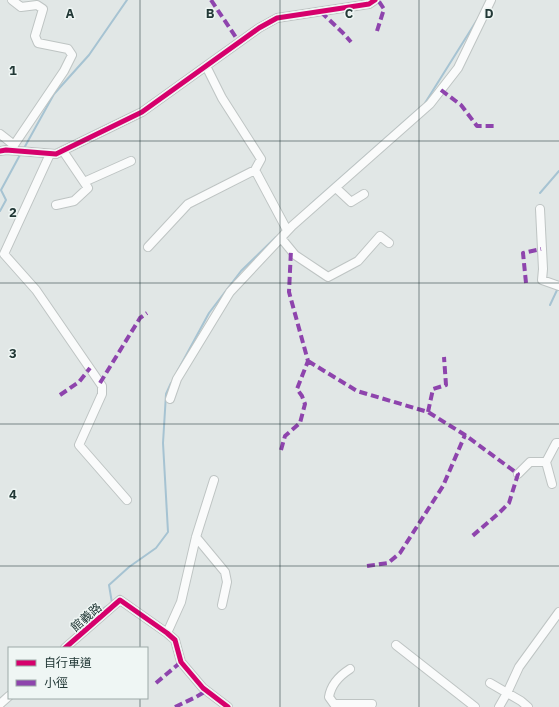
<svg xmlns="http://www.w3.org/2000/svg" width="559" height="707" viewBox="0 0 559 707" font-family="'IBM Plex Sans','Noto Sans TC',sans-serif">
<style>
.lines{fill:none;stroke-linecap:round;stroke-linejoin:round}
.stream{stroke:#a6c3d2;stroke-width:2}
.minor-casing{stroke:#bec4c3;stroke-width:10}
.minor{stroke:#fafbfb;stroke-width:8}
.quiet{stroke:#8e44ad;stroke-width:4;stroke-dasharray:8 4;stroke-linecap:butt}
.cycleway-casing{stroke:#eff6f4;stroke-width:8}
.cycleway{stroke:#d6006c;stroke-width:5}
.grid{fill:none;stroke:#223836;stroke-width:1;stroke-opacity:0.55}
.labels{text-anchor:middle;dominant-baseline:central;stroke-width:3;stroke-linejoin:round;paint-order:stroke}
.street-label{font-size:12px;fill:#223836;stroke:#eff6f4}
.grid-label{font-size:13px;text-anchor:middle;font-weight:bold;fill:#223836;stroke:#eff6f4;stroke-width:3;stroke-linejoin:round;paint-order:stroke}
</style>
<rect width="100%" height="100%" fill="#e1e7e6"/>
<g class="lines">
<path class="stream" d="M425 103 477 20
M23 150 54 94 89 55 127 0
M540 193 559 171
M310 205 422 106
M0 211 6 200 1 190 21 153
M550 305 558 288
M177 372 209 313 241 271 276 237
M111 604 112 603 109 585 129 567 156 548 168 532 163 443 166 394 171 383
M97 613 107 606"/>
<g class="minor-casing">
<path id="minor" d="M12 0 21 7 37 5 43 9 35 36 38 43 68 49 72 55 64 71 14 145 13 150
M206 66 222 98 261 159 255 170 287 230
M0 134 14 145
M0 151 6 150 56 154 142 112 259 28 277 18 369 4 375 0
M50 154 4 254 36 290 102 386V394L79 445 127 500
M84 182 131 161
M336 188 351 202 364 194
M56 205 74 201 88 188 63 151
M540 209 543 269 542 280 559 286
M281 238 295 255 328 277 358 261 380 236 389 243
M148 247 188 204 255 170
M170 399 177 379 230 292 292 226 430 104 458 68 491 0
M546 462 552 484
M518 474 530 462H546L556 443H559
M196 537 225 572 227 582 222 605
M167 633 181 602 196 537 214 480
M396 645 475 707
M65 648 120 600 167 633 175 640 181 662 203 688 228 707
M350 669C339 676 331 684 329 697L334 704H372
M490 683 521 701 528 707
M0 704 9 696
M499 707 507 693 519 667 559 612"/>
</g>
<use href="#minor" class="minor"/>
<path class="quiet" d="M211 0 239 42
M321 12 343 33 351 42
M377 31 384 9 378 0
M441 90 461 105 477 126H497
M526 283 523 253 541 249
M308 361 357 391 428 412 465 435 518 474 509 503 499 513 470 538
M100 383 140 318 147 313
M60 395 79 382 90 368
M428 412 433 389 446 385 444 357
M281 450 285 436 300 423 305 404 302 396 297 389 308 361 289 292 291 250
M367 566 388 563 400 553 443 486 465 435
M156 683 181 662
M175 707 196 697 206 691"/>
<g class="cycleway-casing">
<path id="cycleway" d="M0 151 6 150 56 154 142 112 259 28 277 18 369 4 375 0
M65 648 120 600 167 633 175 640 181 662 203 688 228 707"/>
</g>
<use href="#cycleway" class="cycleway"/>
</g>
<path class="grid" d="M140 0V648M280 0V707M419 0V707M0 141H559M0 283H559M0 424H559M0 566H559M140 698V707"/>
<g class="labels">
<g class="street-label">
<text transform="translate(86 617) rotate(-41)">館義路</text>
</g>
</g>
<g class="grid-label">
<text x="70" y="18">A</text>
<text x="210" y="18">B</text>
<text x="349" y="18">C</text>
<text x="489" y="18">D</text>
<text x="13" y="75">1</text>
<text x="13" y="217">2</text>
<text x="13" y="358">3</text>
<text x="13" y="499">4</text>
</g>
<rect x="8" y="647" width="140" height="52" fill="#eff6f4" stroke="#9daaa8"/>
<rect x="16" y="660" width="20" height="6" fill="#d6006c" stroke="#9daaa8"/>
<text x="44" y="667" font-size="12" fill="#223836">自行車道</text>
<rect x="16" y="680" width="20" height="6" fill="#8e44ad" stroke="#9daaa8"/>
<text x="44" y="687" font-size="12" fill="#223836">小徑</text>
</svg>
